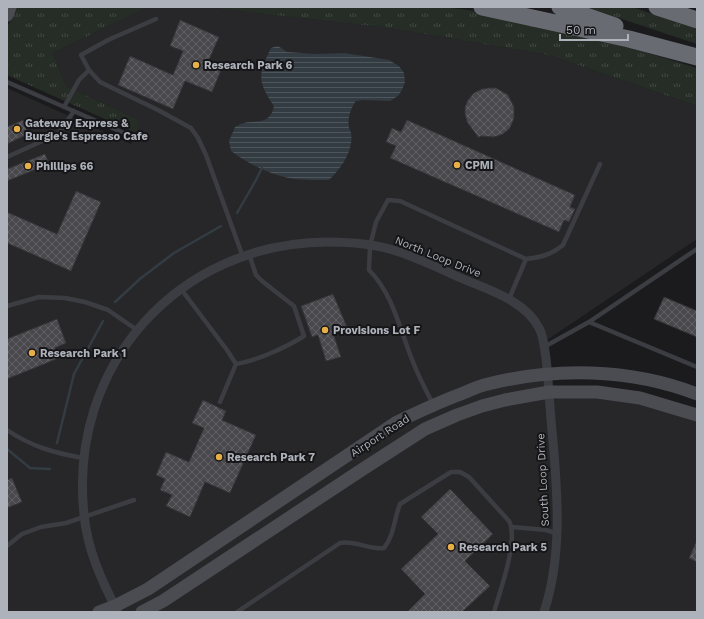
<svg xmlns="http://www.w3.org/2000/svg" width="704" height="619" viewBox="0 0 704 619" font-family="'Work Sans',sans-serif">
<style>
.built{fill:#27272a}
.grass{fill:url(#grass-tufts)}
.water{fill:url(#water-rules)}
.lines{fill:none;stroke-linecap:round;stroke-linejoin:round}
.stream{stroke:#333c42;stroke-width:2.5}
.building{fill:url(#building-cross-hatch);stroke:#353539}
.lane{stroke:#3c3d42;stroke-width:4.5}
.street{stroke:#3c3d42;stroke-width:9}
.secondary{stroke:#4a4c52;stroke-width:13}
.highway{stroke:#686b72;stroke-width:17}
.poi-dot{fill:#e7af48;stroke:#161618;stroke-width:1.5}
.labels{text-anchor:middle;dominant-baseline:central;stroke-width:4;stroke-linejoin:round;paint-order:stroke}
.poi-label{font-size:11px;font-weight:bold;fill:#aeb2bb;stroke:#161618;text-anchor:start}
.street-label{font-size:11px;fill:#aeb2bb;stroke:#161618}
</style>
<defs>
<pattern id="grass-tufts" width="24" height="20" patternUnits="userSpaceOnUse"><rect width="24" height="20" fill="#252d26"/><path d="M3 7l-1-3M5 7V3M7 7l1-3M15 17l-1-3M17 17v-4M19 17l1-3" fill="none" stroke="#424944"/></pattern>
<pattern id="water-rules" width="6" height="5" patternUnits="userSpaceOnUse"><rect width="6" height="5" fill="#333c42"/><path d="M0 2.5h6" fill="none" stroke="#4e565b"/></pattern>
<pattern id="building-cross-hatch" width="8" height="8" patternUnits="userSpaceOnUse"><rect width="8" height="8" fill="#48484d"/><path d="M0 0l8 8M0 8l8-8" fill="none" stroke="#606065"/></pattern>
</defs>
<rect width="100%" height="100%" fill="#1b1b1d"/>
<path class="built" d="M148 7H203L389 28 549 55 697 106V239L544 342 550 393H597L697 415V612H7V88L131 144 141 121 66 86 53 53Z"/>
<path class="grass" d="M16 7H148L53 53 66 86 141 121 136 133 7 75V28Z
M203 7H444L475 11 612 42 697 68V106L549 55 389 28Z
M586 7H632L697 29V44Z"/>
<path class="water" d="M278 46 287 52 316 54 344 53 389 60 399 66 404 73 405 82 402 90 398 96 390 101 363 100 356 101C351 107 347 120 349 127 349 131 351 130 351 133 354 150 341 169 329 180 318 180 306 180 294 179 273 176 248 164 231 151L229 141 235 127C238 125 241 124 244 123 258 120 270 125 274 106 257 81 258 75 271 48Z"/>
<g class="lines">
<path class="stream" d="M237 213 256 180 262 168
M115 302 141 278 174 253 221 226
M57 443 74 374 103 321
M7 449 30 468 50 469"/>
</g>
<path class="building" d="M180 20 219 37 208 62 222 68 212 92 185 81 173 109 118 85 130 56 173 75 183 51 170 46Z
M489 88H496L508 95 514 107V118L510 128 503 134 494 137 480 136 479 138 467 122 465 113V107L468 100 474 93 482 89Z
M23 120 28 134 7 144V127Z
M407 120 575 195 570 207 575 209 569 222 564 220 559 232 390 158 396 146 386 142 392 128 401 132Z
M45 154 49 164 7 181V169Z
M76 191 101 202 71 271 7 243V212L57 234Z
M333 294 347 327 333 333 341 357 326 361 318 335 312 337 301 306Z
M664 297 697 311V337L654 319Z
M57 319 66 343 55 348 59 358 7 379V339Z
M203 400 226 411 222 420 256 435 230 493 205 482 190 517 166 506 172 495 160 490 165 479 156 475 166 452 189 462 204 428 192 423Z
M12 478 22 502 7 508V480Z
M450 489 493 534 465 561 490 586 462 612H407L425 594 401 569 438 534 421 517Z
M697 540V562L689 558Z"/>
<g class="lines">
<path class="lane" d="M156 19 108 40 81 55 89 70 100 82 158 110 191 128 198 138 206 155 243 257
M7 82 124 133
M64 107 79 80 89 70
M7 157 58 134 74 111
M526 259C541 257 551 255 563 245L600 164
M181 289 227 350 236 364 220 402
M7 306 39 297 65 298 85 302 108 310 137 330
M589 322 697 249
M544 347 589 322 697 367
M236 364C256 361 287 347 304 336L294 306 262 281 256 275 249 254
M433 404C425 389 417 373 411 357 399 326 392 293 369 270L370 246 376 222 388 200 400 201 526 259 509 299
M7 430C32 447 55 453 83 458
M512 527 546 530 558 534
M7 546 22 534 41 527 66 523 134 500
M237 612 340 543C355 540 369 550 384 548 394 536 394 519 400 504L451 472H460L469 477 509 521C519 540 500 591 494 612"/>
<path class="street" d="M118 612C102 582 87 549 84 514 68 366 178 243 327 242 350 242 377 244 399 252 420 259 441 269 461 278 488 290 525 300 539 328 544 337 544 348 546 358 549 386 550 414 553 441 558 498 562 557 544 612"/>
<path class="secondary" d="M7 15 10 7
M99 612 115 606 148 589 397 422C418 412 439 402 461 394 469 391 476 387 484 385 553 367 630 368 697 394
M142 612 163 601 363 469 425 429 457 415 482 406 505 400 549 392H597L640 398 697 415"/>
<path class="highway" d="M482 7 629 39 697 57
M560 7 615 26
M657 7 697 20"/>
</g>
<g class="poi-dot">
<circle cx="196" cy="65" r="4"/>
<circle cx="17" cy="129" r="4"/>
<circle cx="457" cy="165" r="4"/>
<circle cx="28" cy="166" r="4"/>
<circle cx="325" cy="330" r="4"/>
<circle cx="32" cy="353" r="4"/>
<circle cx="219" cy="457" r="4"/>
<circle cx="451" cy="547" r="4"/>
</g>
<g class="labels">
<g class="poi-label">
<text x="204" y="65">Research Park 6</text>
<text x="25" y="123">Gateway Express &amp;<tspan x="25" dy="13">Burgie's Espresso Cafe</tspan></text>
<text x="465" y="165">CPMI</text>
<text x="36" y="166">Phillips 66</text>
<text x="333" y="330">Provisions Lot F</text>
<text x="40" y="353">Research Park 1</text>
<text x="227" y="457">Research Park 7</text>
<text x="459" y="547">Research Park 5</text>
</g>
<g class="street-label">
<text transform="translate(438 257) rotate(22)">North Loop Drive</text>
<text transform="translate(380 436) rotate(-33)">Airport Road</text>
<text transform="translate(543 480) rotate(-93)">South Loop Drive</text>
</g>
</g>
<rect width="704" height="619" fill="none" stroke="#aeb2bb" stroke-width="16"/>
<path d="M560 34v6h68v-6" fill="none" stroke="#aeb2bb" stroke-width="2"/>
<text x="566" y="34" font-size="12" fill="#aeb2bb" stroke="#161618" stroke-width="3" paint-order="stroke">50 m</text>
</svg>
